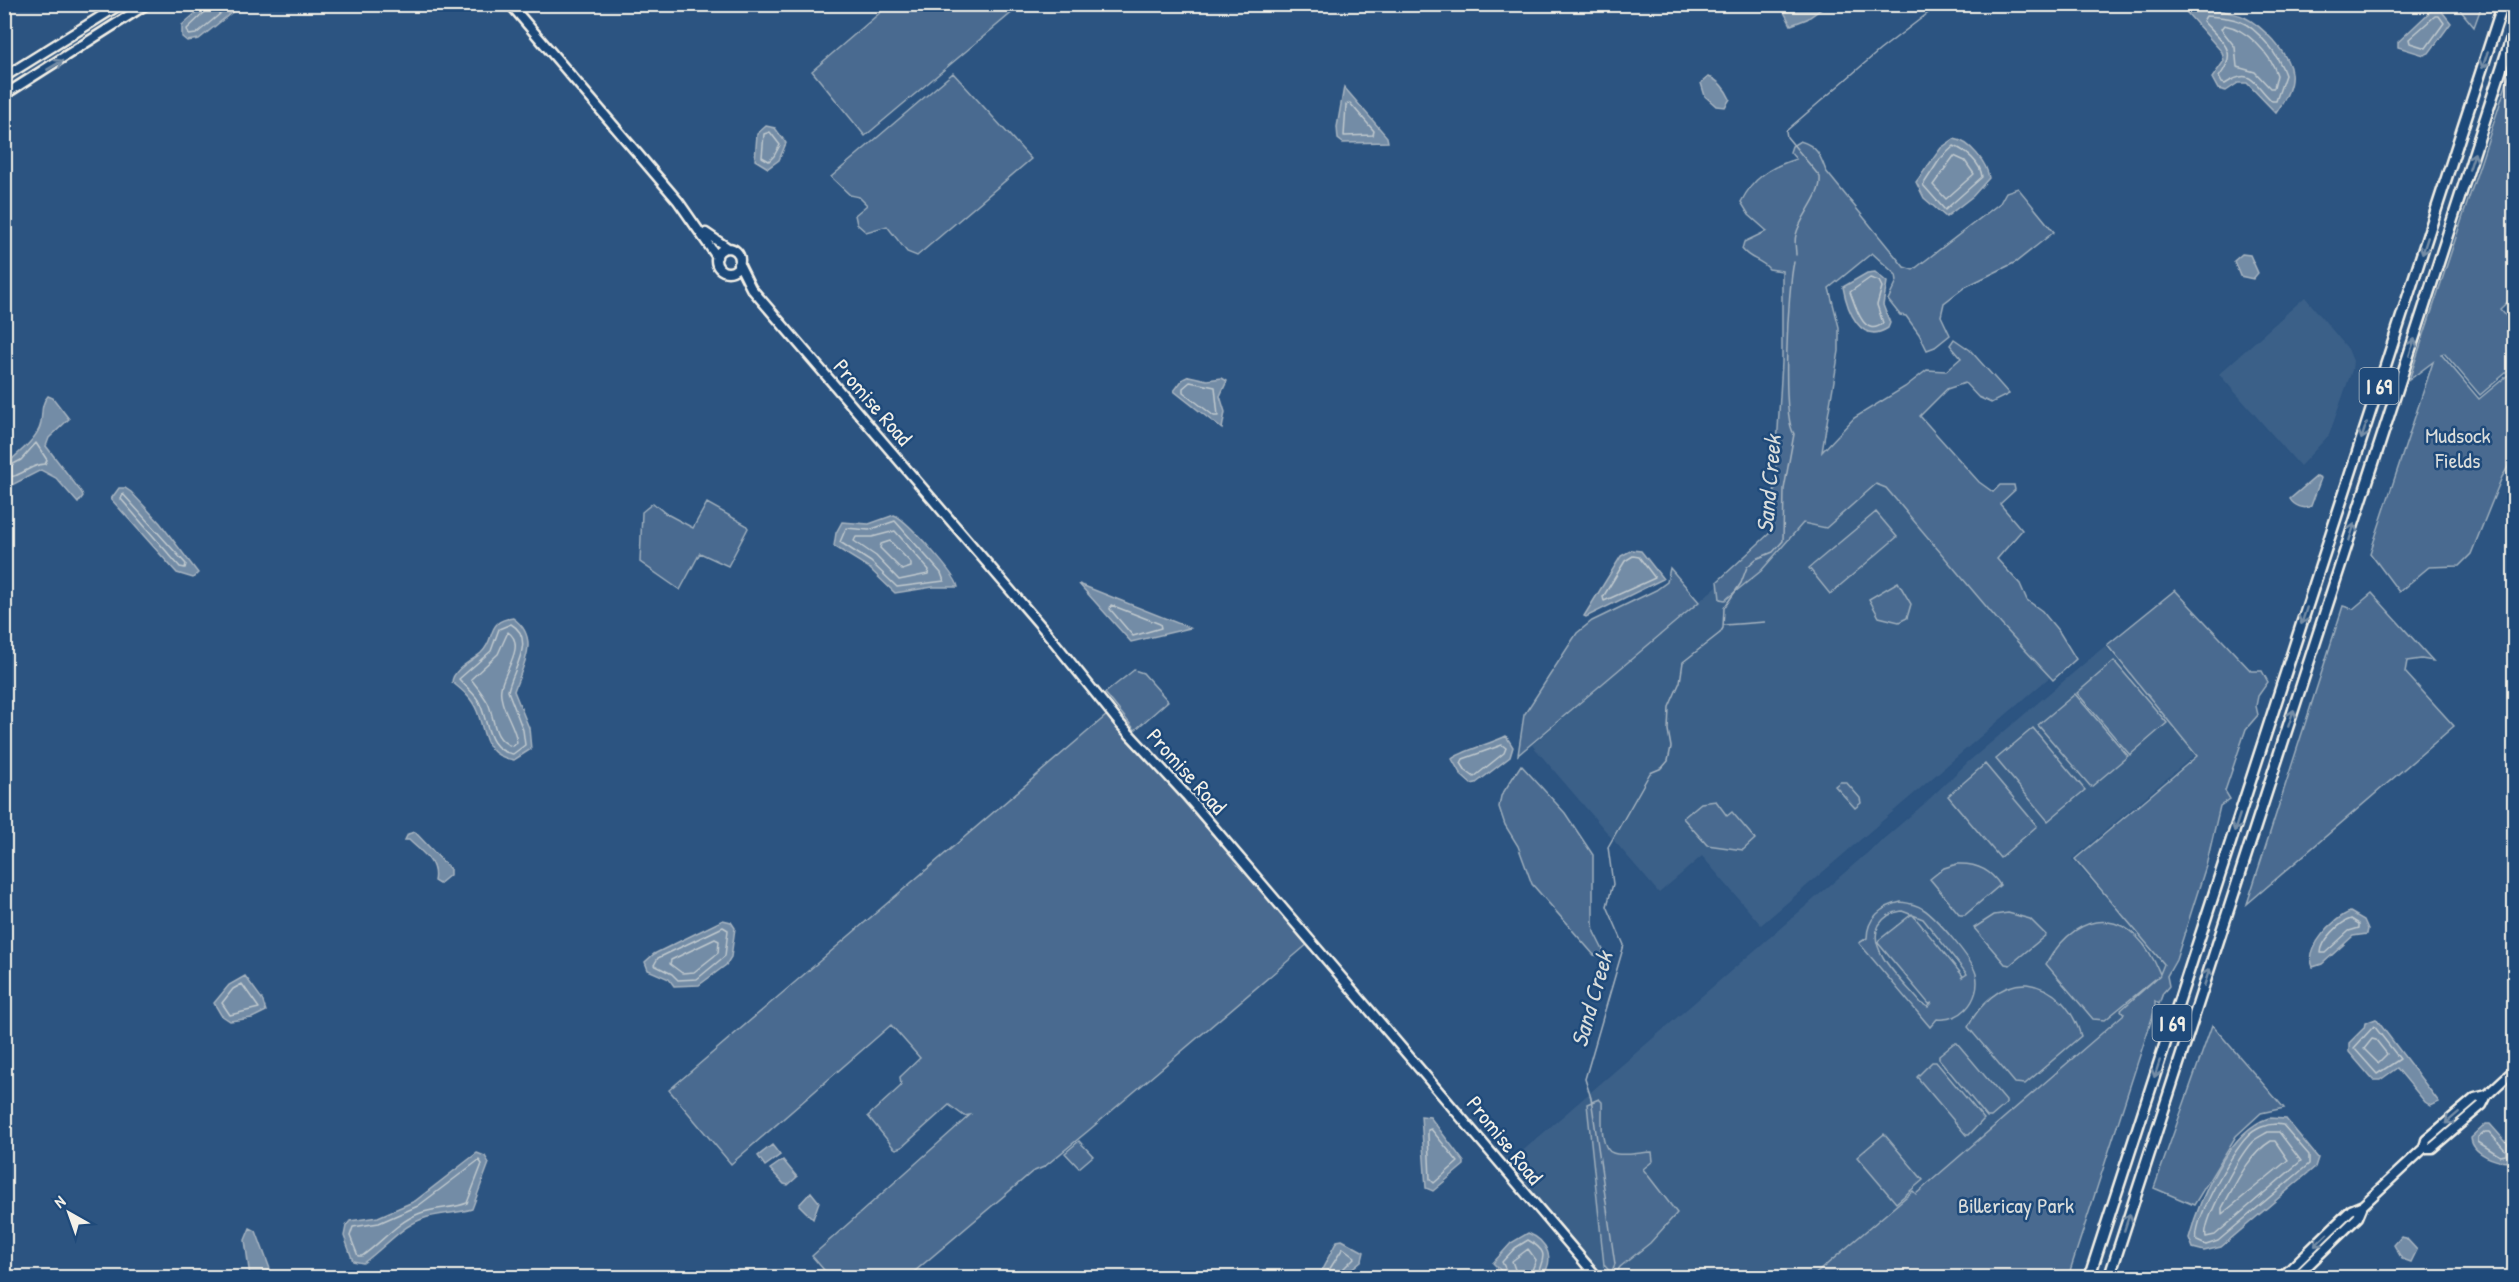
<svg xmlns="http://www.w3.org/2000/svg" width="2519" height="1282" viewBox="0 0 2519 1282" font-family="'Patrick Hand',sans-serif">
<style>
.built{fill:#3b6088}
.green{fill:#496b90;stroke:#9eaebc;stroke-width:1.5;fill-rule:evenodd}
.water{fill:#738ca6;stroke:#a7b4c0;stroke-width:1.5}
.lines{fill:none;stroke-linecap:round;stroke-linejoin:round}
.shore{stroke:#c0c9ce;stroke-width:1.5}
.stream{stroke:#a7b4c0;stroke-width:1.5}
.major-casing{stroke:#f4f1e8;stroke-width:13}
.highway-casing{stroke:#f4f1e8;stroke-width:14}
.major{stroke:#1f4a7a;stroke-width:8}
.highway{stroke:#1f4a7a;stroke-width:9}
.oneway{stroke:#748da6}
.labels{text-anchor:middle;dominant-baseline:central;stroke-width:5;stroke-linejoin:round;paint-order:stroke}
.shield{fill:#1f4a7a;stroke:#b4bfc7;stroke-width:1.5}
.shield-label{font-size:21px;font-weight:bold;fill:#f4f1e8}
.street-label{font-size:22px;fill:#f4f1e8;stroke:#1f4a7a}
.park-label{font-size:22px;fill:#dadddb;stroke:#1f4a7a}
.water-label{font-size:24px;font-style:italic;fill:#dadddb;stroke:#1f4a7a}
</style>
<rect width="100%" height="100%" fill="#2c5481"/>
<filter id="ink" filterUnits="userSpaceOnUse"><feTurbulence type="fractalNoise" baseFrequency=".0167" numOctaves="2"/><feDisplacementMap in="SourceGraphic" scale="12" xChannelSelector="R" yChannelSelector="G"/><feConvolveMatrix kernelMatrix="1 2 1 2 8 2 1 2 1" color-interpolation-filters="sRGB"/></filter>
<g filter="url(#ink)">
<path class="built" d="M2305 297 2348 349 2353 361 2352 370 2329 435 2300 466 2219 374Z
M1865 459 2051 676 1761 925 1702 856 1659 893 1532 745Z
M2105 646 2197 753 2072 859 2167 966 2164 979 1819 1277H1603L1511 1166V1161L1924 804 1968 762Z"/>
<path class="green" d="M889 5H1021L865 136 812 71Z
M2456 5H2482L2474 27Z
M2514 61V296L2500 309 2514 325V366L2480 395 2444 353 2441 354 2479 399 2514 370V457L2502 477 2471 554 2459 566 2429 567 2399 592 2370 553 2433 362 2409 380Z
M953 73 1031 159 917 256 907 252 887 226 866 232 857 224 855 215 867 205 859 197 850 195 831 177Z
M1800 141C1817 146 1820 155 1826 171L1904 267 1913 270 2000 203 2006 192 2018 188 2054 232 2016 262 1965 287 1944 303 1941 316 1950 335 1935 347 1927 350 1919 334 1906 316 1900 315 1888 300 1897 281 1896 275 1872 253 1829 288 1839 327V351L1822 452 1854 418 1905 387 1927 370 1946 371 1961 358 1950 345 1954 339 1970 350 2009 394 1991 403 1978 397 1965 383 1947 389 1920 416 1979 482 1993 492 2000 485H2014L2015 490 2000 504 2022 530 1997 559 2020 584 2027 600 2042 611 2060 633 2076 659 2053 680 2001 624 1886 488 1876 484 1826 528 1803 523 1761 571 1725 600 1720 599 1718 581 1772 531 1782 362V271L1769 269C1761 259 1750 260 1742 249L1744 242 1767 231 1749 215 1741 202C1753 178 1770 167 1796 159L1790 152 1792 146Z
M653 503 665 513 693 528 707 503 746 525 748 528 728 566 700 553 680 590 640 562 642 512Z
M1876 512 1897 537 1830 594 1809 568Z
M1670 568 1699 602 1518 755 1524 715 1577 633 1592 621 1656 590 1667 582Z
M1898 582 1911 604 1907 618 1899 622 1879 617 1869 599Z
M2175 590 2251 671H2262L2268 682 2258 696 2256 706 2258 715 2246 729 2225 791 2230 799 2220 806 2206 866 2176 960 2167 976 2169 986 2163 993 2159 1004 2155 1001V1009L2068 1277H1812L1913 1191 1916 1194 2124 1014 2121 1010 2160 975 2105 1020 2093 1019 2046 964C2081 903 2135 909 2160 974L2164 964 2075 859 2197 756 2107 645Z
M2372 593 2433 661 2421 659 2407 661 2405 672 2454 726 2247 904 2343 606 2353 609Z
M2114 661 2167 723 2130 755 2077 693Z
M1134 670 1143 673 1168 701 1135 730 1105 693Z
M2075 694 2128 756 2091 787 2038 725Z
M1107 715 1309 943 1088 1131 1044 1167 1032 1172 908 1277H830L812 1256 970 1115 964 1116 949 1105 902 1147 896 1149 893 1147 868 1116 901 1086 900 1077 920 1058 891 1025 731 1164 669 1090Z
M2033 728 2085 790 2048 821 1996 759Z
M1985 764 2037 826 2000 858 1948 796Z
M1521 765 1565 813 1593 855V922L1594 932 1604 952 1599 956 1594 955 1532 884 1518 846 1505 825 1499 807 1501 796Z
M1840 782H1846L1860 798 1861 803 1855 808 1835 786Z
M1716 801 1727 816 1732 812 1755 839 1743 850 1707 845 1683 818 1701 803Z
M1957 864C1976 863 1990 869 2000 885L1965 915H1960L1930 879 1944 868Z
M1901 902C1909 903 1916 904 1923 909 1936 917 1972 959 1976 974 1979 986 1975 1000 1966 1009 1958 1017 1948 1020 1937 1019L1930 1027 1859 943 1867 938C1867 918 1882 906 1901 902ZM1902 911 1923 919 1967 974 1961 978 1963 976 1912 914 1879 940 1878 943 1929 1004 1932 1003 1928 1007 1921 1003C1906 984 1865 950 1879 925 1884 917 1893 912 1902 911Z
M2008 913 2030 919 2046 935 2010 965 2005 964 1974 928 1994 915Z
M2027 984C2056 988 2073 1010 2081 1036L2025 1084 2015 1083 1968 1027C1979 1005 2000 983 2027 984Z
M2212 1025 2284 1108 2261 1113 2236 1136 2194 1205 2154 1188Z
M1954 1043H1957L2006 1101V1104L1991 1117H1987L1939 1059V1055Z
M1932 1062H1936L1984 1119 1969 1135H1966L1917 1077Z
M1599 1099 1602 1102C1603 1114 1598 1148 1613 1153 1622 1157 1641 1152 1652 1152L1653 1161 1643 1169 1677 1213 1650 1243 1620 1267 1614 1276 1604 1265 1587 1104Z
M1884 1134 1923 1180 1896 1203 1857 1157Z
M1079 1141 1093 1156 1079 1168 1065 1153Z"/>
<path class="water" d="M205 5H241L199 39 187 41 182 37V25Z
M1805 5H1827L1807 19 1791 25 1784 12Z
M2180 5C2187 4 2237 13 2244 17 2261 25 2289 53 2291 73 2293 86 2283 103 2276 113L2247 83H2238L2226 91 2218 89 2212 78 2224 61 2222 52Z
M2434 8 2440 9 2451 23 2429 53 2424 55 2398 47V42Z
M1708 77C1718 79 1726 90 1730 99L1725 107 1716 106 1705 96 1701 83Z
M1344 87 1387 137 1388 142 1343 143 1338 139 1337 127Z
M766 126 775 128 786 143 779 160 768 168 755 160 757 134Z
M1954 139C1970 141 1987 163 1989 178L1973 196 1946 217 1924 198 1916 182 1941 148Z
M2242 254 2250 255 2258 273 2253 279 2240 276 2234 261Z
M1875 272 1887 282 1883 305 1890 323 1888 328C1860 346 1847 309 1843 287L1867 273Z
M1189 376 1207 380 1222 378 1227 381 1220 396 1225 412 1222 429 1174 391 1183 379Z
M48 396 53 398 69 419 49 438 46 446 82 493 83 496 78 503 56 478 41 470 12 485 5 482V466C15 455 32 444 39 429 44 419 39 405 48 396Z
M2317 476 2321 478 2311 506C2304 510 2294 506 2290 499Z
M119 488H125L131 492 160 523 198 573 193 578 177 573 111 499Z
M894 515C907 520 956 575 958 587H933L895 593 868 567 834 546 836 533 842 522 869 524Z
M1632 550 1641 551 1663 579 1586 617 1584 616 1621 556Z
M1079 584 1190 628 1131 642Z
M513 618C541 638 523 665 514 691L529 728 531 749 514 760C482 755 486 733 477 711 472 698 462 690 452 682 453 669 472 661 481 653 497 638 485 621 513 618Z
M1506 736 1513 747 1510 757 1476 783 1471 784 1461 775 1452 759C1459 752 1493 743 1506 736Z
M415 832 450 869V875L439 884 434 881C438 861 422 853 409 840H405L408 834Z
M2350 912 2364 920 2368 929 2367 934 2353 936 2322 964 2313 967C2304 948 2334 918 2350 912Z
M723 920 731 922 735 928 731 957 726 965 699 985 674 986 669 979 648 970 645 962 654 954Z
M245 976 262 999 266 1011 252 1018 230 1021 221 1015 214 1003 229 985Z
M2376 1019 2439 1102 2431 1106 2425 1102 2397 1068 2380 1080H2373L2349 1052V1043L2364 1028 2365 1023Z
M1421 1116 1430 1117 1464 1162V1165L1433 1191 1426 1188Z
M2269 1118 2286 1119 2318 1158 2315 1167 2221 1247 2204 1251 2193 1248 2189 1238C2199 1200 2229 1130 2269 1118Z
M2486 1124H2490L2513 1150 2511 1161C2498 1164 2472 1154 2471 1138Z
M772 1145 780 1155 765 1166 758 1156Z
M477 1153 485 1156 489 1163 472 1209C455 1214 438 1213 422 1219 399 1228 383 1249 363 1263L353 1261 344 1236 346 1226 350 1221 378 1217 415 1201Z
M783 1160 797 1177 788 1185 784 1184 770 1169Z
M811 1192 819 1202 813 1219 799 1205Z
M250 1228 256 1231 273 1277H250L245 1240Z
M1528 1233C1548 1241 1556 1261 1541 1277H1507L1493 1263 1511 1243Z
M2401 1237 2406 1238 2417 1250 2411 1262 2402 1259 2394 1245Z
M1342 1240 1364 1252 1362 1260 1342 1277H1318L1337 1241Z"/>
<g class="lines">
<path class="shore" d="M208 4 206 11 187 29 189 35 196 34 232 4
M2206 16C2217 17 2229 17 2239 21 2258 28 2279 56 2285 75L2276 101H2272C2253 84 2253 66 2225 84L2222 83 2219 77C2240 50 2222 43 2203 21Z
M2435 16H2439L2444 23 2426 48 2410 43 2409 39Z
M2224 25C2247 29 2270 53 2277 75L2274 88H2270L2255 72 2237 67 2235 47 2221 29Z
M1350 103 1374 131 1373 135 1344 136 1346 105Z
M770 132 780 145 774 156 769 161 762 157 764 134Z
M1954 146C1966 151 1981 163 1982 177L1945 210 1923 185 1940 159Z
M1954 156 1965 161 1974 174 1946 199 1933 185Z
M1870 278 1879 281 1882 287 1877 305 1883 323C1864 340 1855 305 1850 292Z
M1190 382 1215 387 1218 416H1214L1183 392V388Z
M4 469 21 460 36 443 47 460 45 464C29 464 20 479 4 477
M123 494 186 564 185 568 180 567 121 499Z
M895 521 941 573 944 581 897 587 871 562 840 542 846 528 869 530Z
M895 531 929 570 928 574 899 580 876 556 854 541 856 537H872Z
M890 541 911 563V567L902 570 880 548 881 544Z
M1633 556 1639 557 1655 578 1604 601 1603 597 1625 561Z
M1111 605 1160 624 1161 628 1133 636 1110 609Z
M511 624C537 639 512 670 508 691L523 730 525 745 513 754C485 750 489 719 478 700 473 692 465 686 459 679L491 651 499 629Z
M508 632C527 645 503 672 501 688 498 706 516 725 517 743L512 746C492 740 495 718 488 703 483 694 477 687 471 679L498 654Z
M1502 745 1506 748 1504 753 1474 777 1466 771 1461 763 1463 759Z
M2351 919 2359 924V928L2349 931 2325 953H2321C2321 941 2340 922 2351 919Z
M723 927 728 930 725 956 697 979 678 980 672 974 654 965 658 958Z
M715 939 719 941 718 953 694 972 682 973 670 964 671 960Z
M242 984 259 1008 230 1015 222 1003 233 989Z
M2374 1026 2400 1059 2377 1074 2354 1048Z
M2372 1039 2376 1040 2387 1054 2378 1063 2364 1049Z
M2276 1124 2283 1125 2309 1155V1164L2218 1241 2206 1245 2197 1241C2192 1222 2232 1152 2247 1137 2254 1129 2266 1124 2276 1124Z
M1431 1129 1458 1162 1434 1183 1430 1179 1428 1136V1130Z
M2268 1132H2279L2301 1161 2215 1235 2206 1237C2202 1221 2240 1155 2252 1142 2256 1138 2263 1135 2268 1132Z
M2485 1132H2489L2506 1151V1155L2500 1156 2478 1142V1138Z
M2271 1141H2275L2288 1160 2222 1214V1208C2235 1185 2248 1155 2271 1141Z
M479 1160 482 1164 467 1203C453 1209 434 1207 418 1214 396 1223 381 1243 362 1256H358L350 1236 353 1227 379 1223 418 1206Z
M1324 1278 1343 1248 1355 1257 1340 1272 1339 1278
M1510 1278 1502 1262 1515 1248 1528 1240C1553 1254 1540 1260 1537 1278
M1518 1278 1512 1261 1528 1249 1536 1260 1529 1278"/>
<path class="stream" d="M1796 255C1796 249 1794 241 1796 235 1800 216 1822 196 1820 177L1787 137 1786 131 1880 50 1940 4
M1724 625 1765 622
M1609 1278 1615 1264 1612 1244 1591 1098 1585 1079 1624 945 1607 906 1613 884 1608 847 1650 773 1662 768 1668 761 1671 747 1668 730 1669 707 1680 682 1683 662 1720 633 1723 628 1724 608 1741 583 1747 567 1756 559 1773 552 1783 541 1784 489 1794 434C1781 415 1788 288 1794 262"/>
<g class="major-casing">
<path id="major" d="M510 4 678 201 717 257
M4 77 121 4
M4 95 147 4
M706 233 728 248
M716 260a12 12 0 1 1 24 0a12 12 0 1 1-24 0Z
M739 264 751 288 1047 633 1121 725 1186 795 1598 1278
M2424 1148H2432L2482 1105 2487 1095 2514 1070
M2281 1278 2351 1210 2363 1205
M2295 1278 2358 1217 2363 1205 2424 1148 2426 1140 2475 1098 2487 1095"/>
</g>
<g class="highway-casing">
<path id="highway" d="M2089 1278 2503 4
M2109 1278 2514 30"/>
</g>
<use href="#major" class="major"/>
<use href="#highway" class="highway"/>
</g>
<defs><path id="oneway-shaft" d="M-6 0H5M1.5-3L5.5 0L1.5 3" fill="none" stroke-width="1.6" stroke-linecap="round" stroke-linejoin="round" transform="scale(1.5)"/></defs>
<g class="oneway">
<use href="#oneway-shaft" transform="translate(2485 60) rotate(108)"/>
<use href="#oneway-shaft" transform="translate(55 65) rotate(-31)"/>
<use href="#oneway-shaft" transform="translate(2472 161) rotate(-72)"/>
<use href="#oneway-shaft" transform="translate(2425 246) rotate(108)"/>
<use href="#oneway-shaft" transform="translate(2412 347) rotate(-72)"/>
<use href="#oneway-shaft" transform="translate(2364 431) rotate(108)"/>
<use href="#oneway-shaft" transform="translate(2352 532) rotate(-72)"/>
<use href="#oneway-shaft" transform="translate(2304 616) rotate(108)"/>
<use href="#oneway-shaft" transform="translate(2291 718) rotate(-72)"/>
<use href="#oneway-shaft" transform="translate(2237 823) rotate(108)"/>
<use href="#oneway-shaft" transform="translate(2207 977) rotate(-72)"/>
<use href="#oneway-shaft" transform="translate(2157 1069) rotate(108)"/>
<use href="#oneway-shaft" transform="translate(2452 1118) rotate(139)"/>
<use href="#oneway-shaft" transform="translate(2127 1222) rotate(-72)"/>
<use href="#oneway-shaft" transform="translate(2321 1240) rotate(136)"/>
</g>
</g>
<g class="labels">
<g class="shield">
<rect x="2359.5" y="368" width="39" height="36" rx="4.5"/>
<rect x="2152.5" y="1005" width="39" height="36" rx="4.5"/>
</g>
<g class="shield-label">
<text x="2379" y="386">I 69</text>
<text x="2172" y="1023">I 69</text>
</g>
<g class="street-label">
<text transform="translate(873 402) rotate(49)">Promise Road</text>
<text transform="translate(1187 771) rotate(48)">Promise Road</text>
<text transform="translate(1505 1140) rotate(51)">Promise Road</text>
</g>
<g class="park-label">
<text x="2458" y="435">Mudsock<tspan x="2458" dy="25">Fields</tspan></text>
<text x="2016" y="1205">Billericay Park</text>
</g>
<g class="water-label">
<text transform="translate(1768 484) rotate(-85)">Sand Creek</text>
<text transform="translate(1591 999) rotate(-74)">Sand Creek</text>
</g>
</g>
<rect width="2519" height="1282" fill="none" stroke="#1f4a7a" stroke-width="24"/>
<rect x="12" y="12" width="2495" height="1258" fill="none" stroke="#f4f1e8" stroke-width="2" filter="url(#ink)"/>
<g transform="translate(69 1213) rotate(320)" stroke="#1f4a7a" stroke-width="4.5" paint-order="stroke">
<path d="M0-4.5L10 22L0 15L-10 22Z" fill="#f4f1e8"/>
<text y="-9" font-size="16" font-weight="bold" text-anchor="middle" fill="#f4f1e8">N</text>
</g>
</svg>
